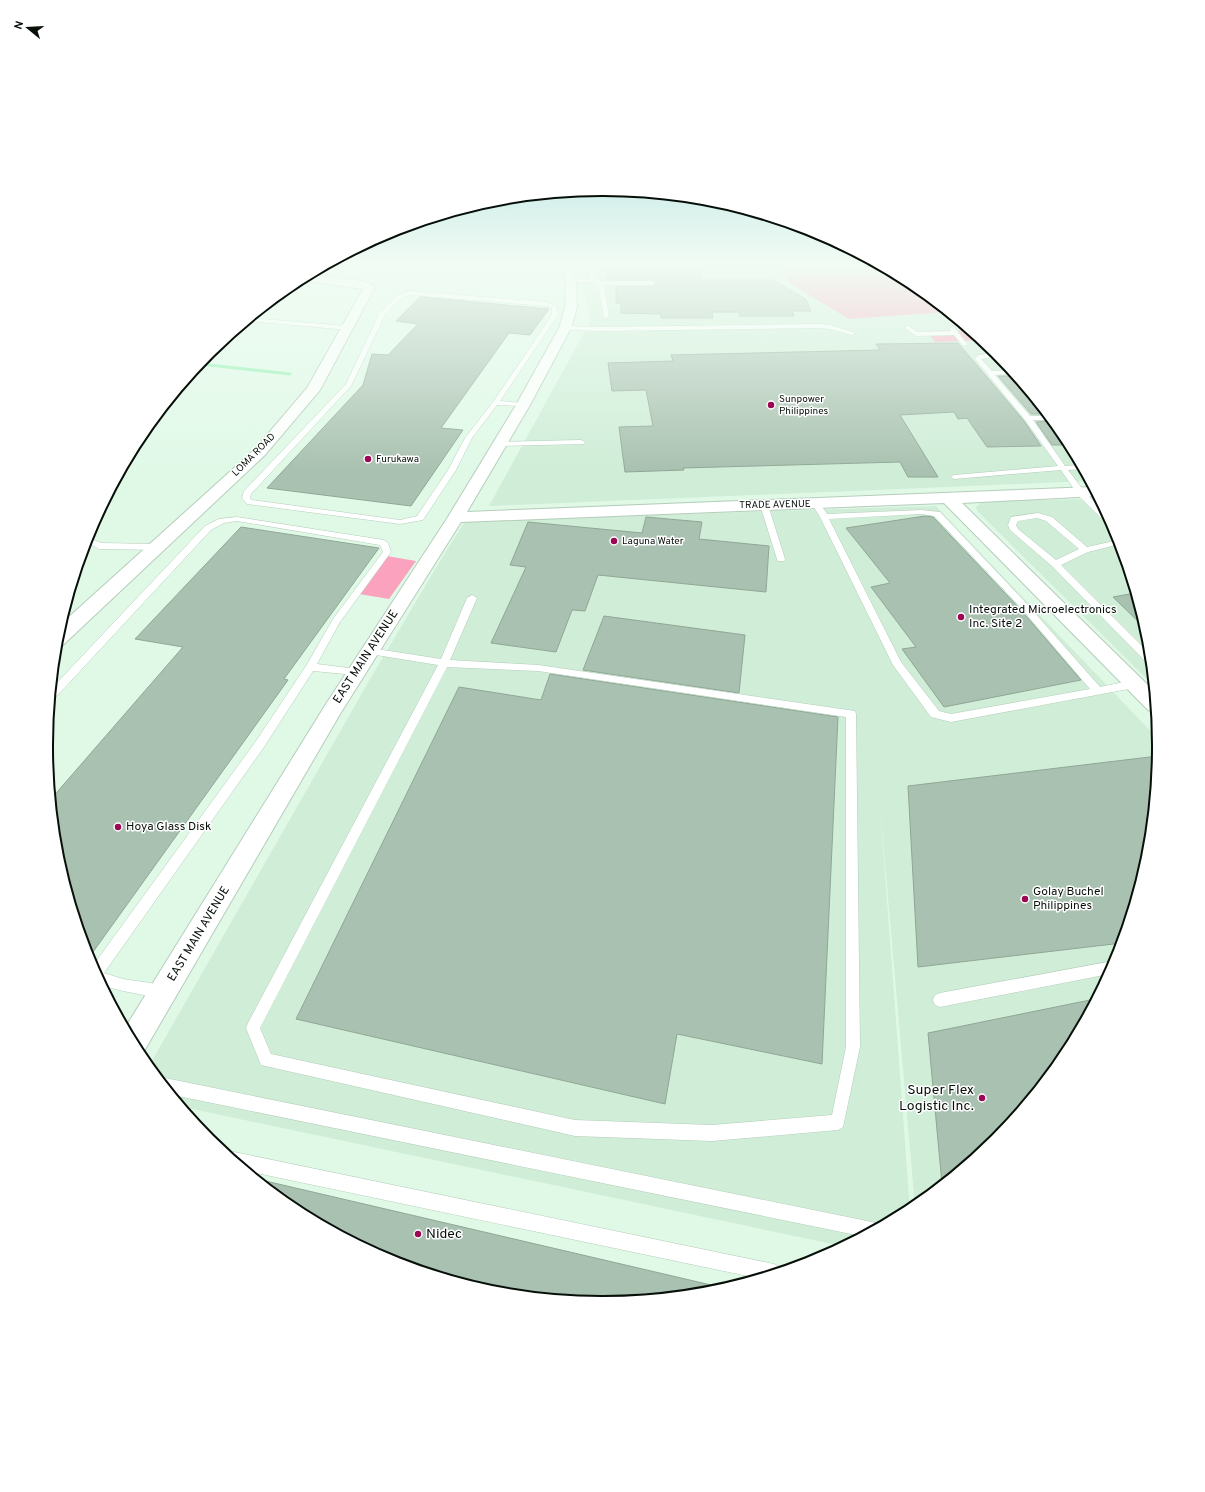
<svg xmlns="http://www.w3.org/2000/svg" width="1205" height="1492" viewBox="0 0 1205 1492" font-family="Overpass,sans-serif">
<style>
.built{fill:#cfedd7}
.green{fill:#faa2be}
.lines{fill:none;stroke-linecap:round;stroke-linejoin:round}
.stream{stroke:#91f2b2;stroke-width:3}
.building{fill:#a9c1b0;stroke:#90a796}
.service-casing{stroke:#b5cdbb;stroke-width:1}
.minor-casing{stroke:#b5cdbb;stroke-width:2}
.service{fill:#fff;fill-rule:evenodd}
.minor{fill:#fff;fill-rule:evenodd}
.poi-dot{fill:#9c0754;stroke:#fff;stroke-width:1.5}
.labels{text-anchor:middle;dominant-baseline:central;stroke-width:3;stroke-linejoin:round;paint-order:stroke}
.far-poi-label{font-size:10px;fill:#070f09;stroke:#fff;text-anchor:start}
.far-street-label{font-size:10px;fill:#070f09;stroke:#fff}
.poi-label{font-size:12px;fill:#070f09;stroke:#fff;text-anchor:start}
.street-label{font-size:12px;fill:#070f09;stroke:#fff}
.near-poi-label{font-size:14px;fill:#070f09;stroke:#fff;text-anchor:end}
.rim{fill:none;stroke:#070f09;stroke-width:2}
</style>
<rect width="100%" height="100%" fill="#e0f9e7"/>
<path class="built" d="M577 263H774L849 319 947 312 996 353 1065 437 1089 481 489 506 591 320Z
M1098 499 1117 533 1148 638 1153 685 978 512 976 507 984 501Z
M936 506 1158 739 1159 746 1148 855 1117 959 1065 1055 996 1140 915 1206 880 806 910 1210 842 1246 183 1107 149 1066 369 681 440 561 465 521Z"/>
<path class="green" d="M774 263H873L912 283 947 312 849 319 791 284Z
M968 330 981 340 935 342 927 331Z
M387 556 416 561 389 599 359 594Z"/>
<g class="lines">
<path class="stream" d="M200 364 290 374"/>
</g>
<path class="building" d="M608 263H690L691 271H700L701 280H773L806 299 811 311H792L794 316H740L739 312H712L713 318H661V314L621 313V303H616V286H652L656 283 652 280H607Z
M420 297 549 309 530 335 509 333 441 428 463 430 411 506 267 488 363 385 372 354 388 355 418 324 396 321Z
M958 343 1024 421 1041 446 987 447 967 418 958 419 954 412 900 415 938 477H908L900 462 683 468 684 470 625 472 619 427 653 426 646 390 612 391 608 363 673 361 671 355 880 350 876 344Z
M998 376H1015L1047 414H1031Z
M1052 421 1065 437 1069 445H1052L1036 422Z
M925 516 933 517 1020 609 1081 680 944 707 902 649 916 647 871 587 890 583 846 528Z
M646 517 702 522 699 539 769 546 766 592 598 575 585 611 572 610 556 652 491 643 526 567 510 565 528 522 642 533Z
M241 527 379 548 284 679 288 680 88 959 57 854 51 799 183 647 135 639Z
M1135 593 1145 628 1113 597Z
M604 616 745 635 739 693 583 670Z
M550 674 838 717 822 1064 677 1034 665 1104 296 1019 459 687 541 700Z
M1158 756 1148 855 1122 943 918 967 908 786Z
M1095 999 1065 1055 996 1140 942 1184 928 1033Z
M257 1179 724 1288 711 1292 602 1302 494 1292 389 1260 293 1209Z"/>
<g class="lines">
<g class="service-casing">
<path id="service" d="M591 263H597L596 279 602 281H652L655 283 652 285H604L609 317 604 318 598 284 592 282H571L568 280 571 278H590Z
M410 291 547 302 557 306 558 315 500 401 523 403 526 405 525 406 497 405 472 438 456 470 423 520 400 524 247 504 242 498 244 491 346 384 380 312 397 296ZM411 295 546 306 552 308V315L493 402 465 438 448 470 417 516 400 520 252 500 250 498 251 494 351 386 386 313 401 298Z
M251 318 348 326 351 328 348 330 247 321Z
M819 324 830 325 855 333 852 335 830 329 819 328 602 331 565 330 562 328 565 326 602 327Z
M905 326H909L917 332 951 331 949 328 954 327 968 345 963 346 954 335 916 336 905 328Z
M996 353 999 356 981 359 992 371 1010 370 1013 374 995 375 1030 416H1048L1051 420H1033L1065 466 1080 465 1082 469 1068 470 1084 491 1106 514 1113 526H1109L1078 495 1061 470 954 479 950 477 954 475 1058 466 1025 420 975 359 978 355Z
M581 440 585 442 584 444 500 446 496 444 500 442Z
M813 502H819L827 514 921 510 940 512 1027 604 1100 687 1134 680 1138 681 1139 684 1138 687 1134 688 951 722 931 717 893 665 820 517 812 504ZM921 514 934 516 1021 608 1090 689 951 714 939 711 901 662 829 519Z
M761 503H764L768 505 785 559 784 561H778L777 559 760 505Z
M1038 513 1052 517 1087 547 1119 540 1120 544 1088 552 1061 565 1150 654 1151 663 1146 662 1052 566 1010 530 1008 525 1011 517ZM1037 518 1046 521 1079 549 1056 560 1018 529 1016 525 1018 521Z
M237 517 384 540 388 543 391 552 340 622 317 664 356 669 361 672 360 674 356 675 313 671 264 747 104 973 123 979 164 985 169 987 171 992 169 997 164 999 123 991 103 986 92 967 256 741 306 666 333 619 383 552 380 545 237 521 224 523 211 530 55 698 51 699 52 688 205 526 219 519Z
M87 537 101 543 158 544 162 547 158 550 99 549 86 542Z
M472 595 477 598 450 660 538 665 855 711 856 714 860 1047 843 1127 838 1130 712 1141 575 1136 261 1065 246 1028 248 1023 438 665 370 654 365 651 370 648 441 659 467 598ZM447 667 538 671 846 717V1047L832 1115 712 1125 575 1120 271 1054 260 1028Z
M1113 961 1115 962 1109 974 940 1007 935 1005 933 1000 935 995 940 993Z
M165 1078 872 1222 878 1224 879 1226 861 1236 173 1095 160 1080Z
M234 1152 774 1264 780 1267 782 1270 757 1278 247 1171 228 1155Z"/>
</g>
<g class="minor-casing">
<path id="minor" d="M559 263H569L576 280 577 308 571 328 530 405 467 512 1092 487 1097 496 962 503 1154 691 1156 712 1148 710 944 503 461 522 340 714 143 1053 139 1055 125 1028 326 704 448 517 516 405 559 328 565 308 566 280Z
M308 275C321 277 367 278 375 287L320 390 265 455 63 645 56 646 60 625 255 449 307 388 363 289 299 280Z"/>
</g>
<use href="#service" class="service"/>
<use href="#minor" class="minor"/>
</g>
<linearGradient id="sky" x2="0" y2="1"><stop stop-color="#85cdd2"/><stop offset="0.56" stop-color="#f1fcf4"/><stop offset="1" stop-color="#f1fcf4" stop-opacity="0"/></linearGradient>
<rect width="1205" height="471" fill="url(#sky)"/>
<g class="poi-dot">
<circle cx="771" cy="405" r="4"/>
<circle cx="368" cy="459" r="4"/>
<circle cx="614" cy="541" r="4"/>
<circle cx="961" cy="617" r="4"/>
<circle cx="118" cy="827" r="4"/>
<circle cx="1025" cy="899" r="4"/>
<circle cx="982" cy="1098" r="4"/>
<circle cx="418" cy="1234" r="4"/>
</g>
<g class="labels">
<g class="far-poi-label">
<text x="779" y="399">Sunpower<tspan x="779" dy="12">Philippines</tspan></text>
<text x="376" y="459">Furukawa</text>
<text x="622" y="541">Laguna Water</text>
</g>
<g class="far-street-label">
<text transform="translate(254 455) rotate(-45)">LOMA ROAD</text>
<text transform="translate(775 505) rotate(-1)">TRADE AVENUE</text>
</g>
<g class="poi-label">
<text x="969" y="610">Integrated Microelectronics<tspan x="969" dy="14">Inc. Site 2</tspan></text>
<text x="126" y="827">Hoya Glass Disk</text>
<text x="1033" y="892">Golay Buchel<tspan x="1033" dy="14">Philippines</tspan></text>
</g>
<g class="street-label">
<text transform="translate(366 657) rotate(-57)">EAST MAIN AVENUE</text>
<text transform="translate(199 934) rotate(-59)">EAST MAIN AVENUE</text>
</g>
<g class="near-poi-label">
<text x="974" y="1090">Super Flex<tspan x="974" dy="16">Logistic Inc.</tspan></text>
<text x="426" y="1234" text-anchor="start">Nidec</text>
</g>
</g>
<path d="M0 0H1205V1492H0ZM602 196H603A549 549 0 0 1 1152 745V747A549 549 0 0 1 603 1296H602A549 549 0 0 1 53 747V745A549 549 0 0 1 602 196Z" fill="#fff" fill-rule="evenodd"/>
<path class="rim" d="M602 196H603A549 549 0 0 1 1152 745V747A549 549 0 0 1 603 1296H602A549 549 0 0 1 53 747V745A549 549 0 0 1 602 196Z"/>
<g transform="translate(28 28) rotate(288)" stroke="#ffffff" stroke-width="3" paint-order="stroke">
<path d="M0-3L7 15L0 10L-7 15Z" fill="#070f09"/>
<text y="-6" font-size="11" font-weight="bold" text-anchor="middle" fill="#070f09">N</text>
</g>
</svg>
